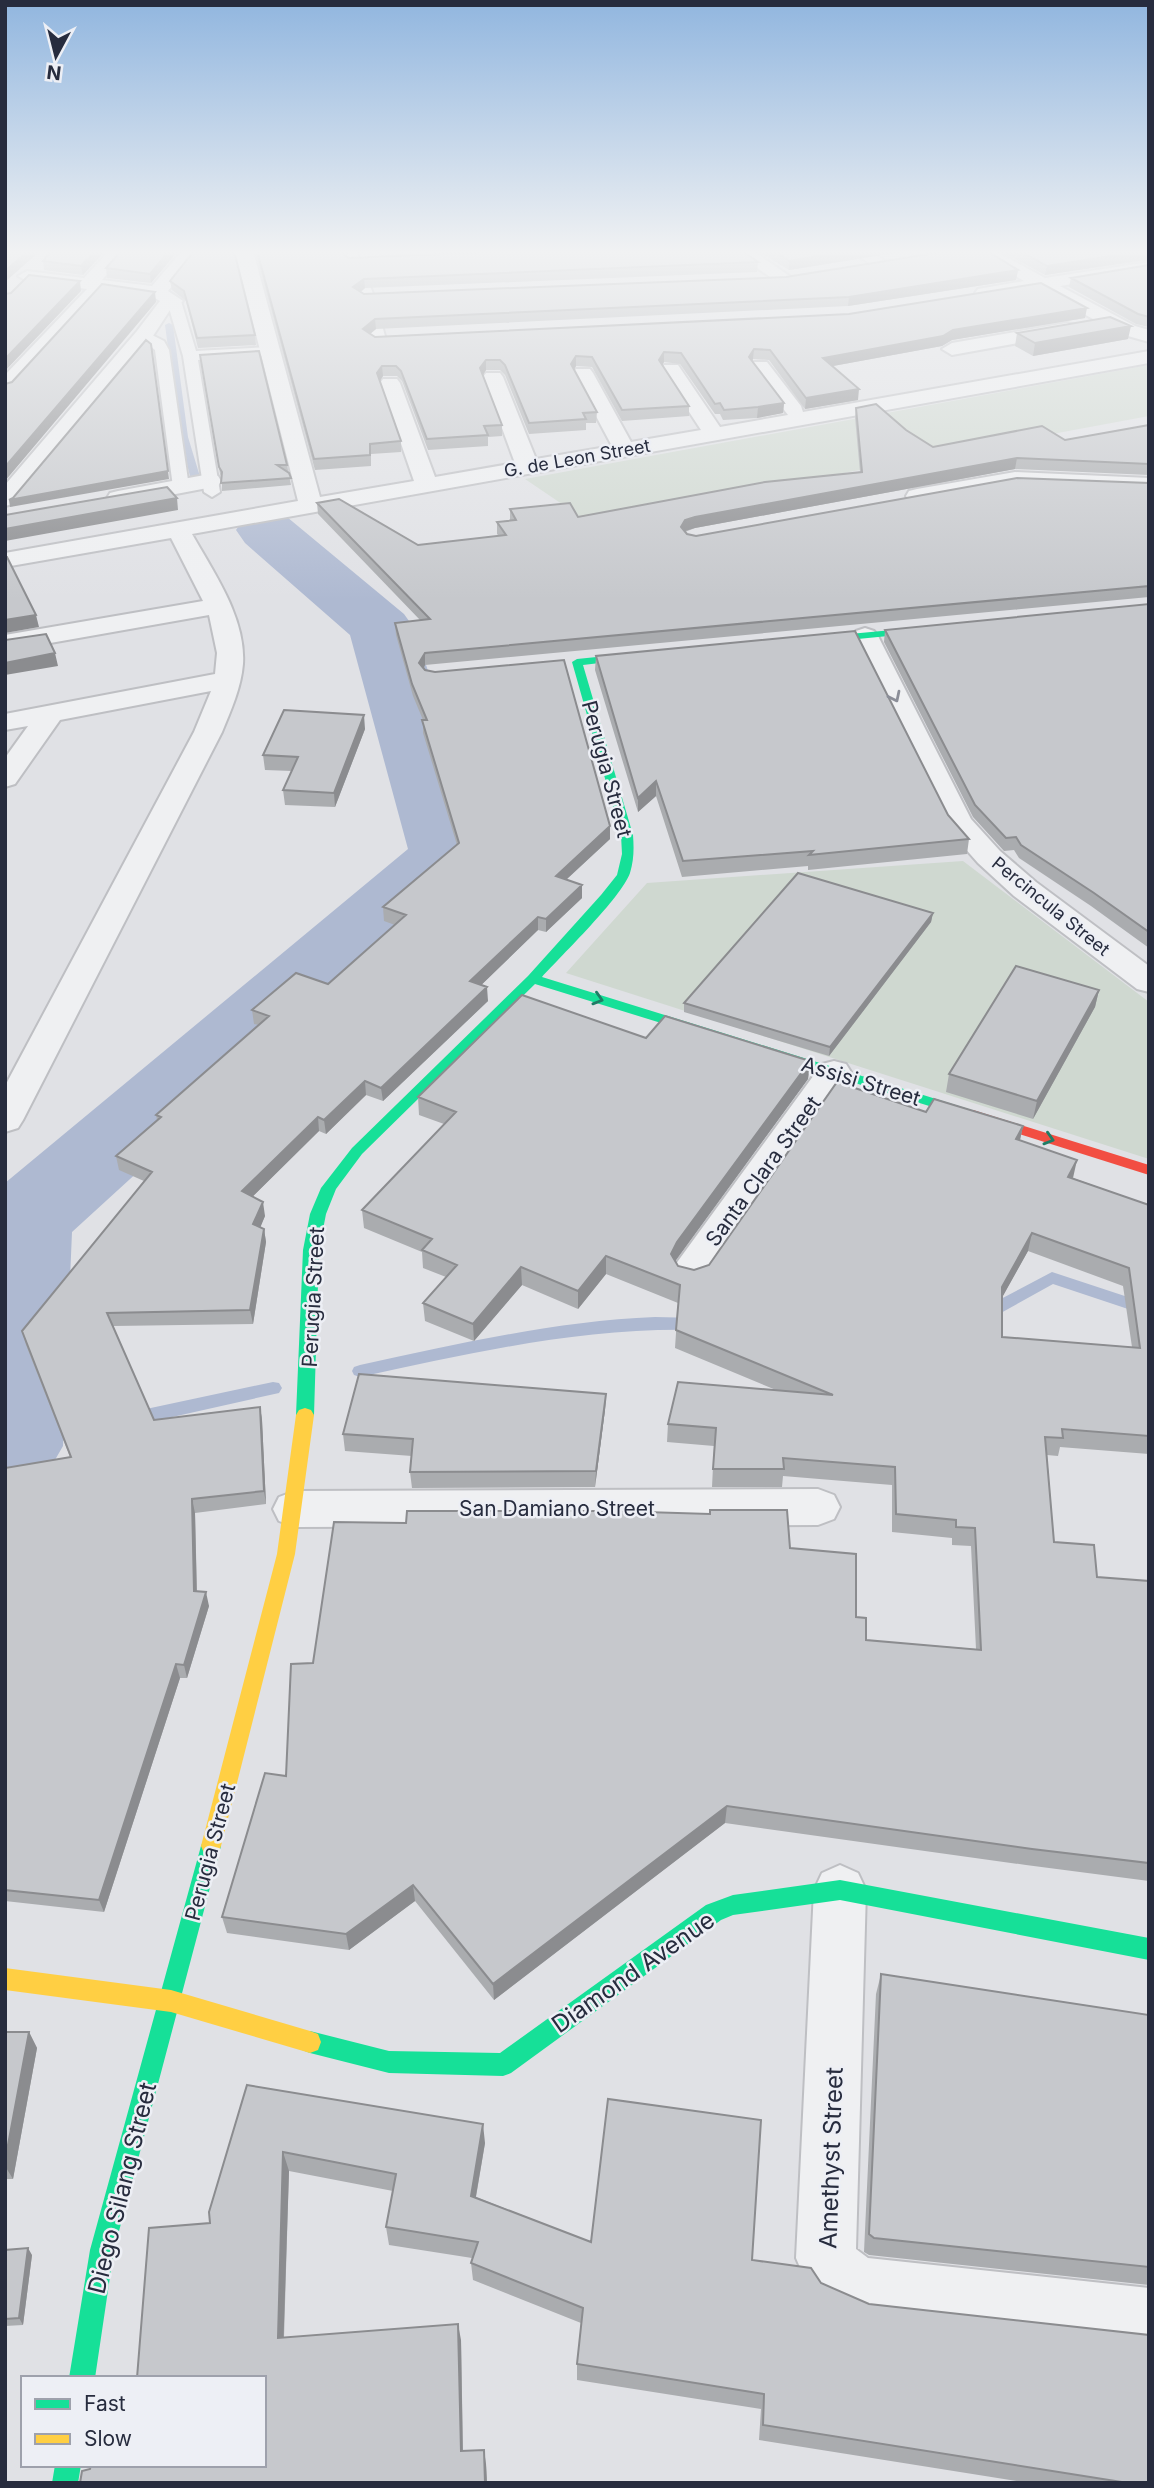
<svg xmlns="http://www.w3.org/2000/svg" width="1154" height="2488" viewBox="0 0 1154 2488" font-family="Inter,sans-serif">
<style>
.green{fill:#cfd8d0}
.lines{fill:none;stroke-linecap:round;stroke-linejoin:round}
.stream{fill:#aeb9d1;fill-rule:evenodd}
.river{fill:#aeb9d1;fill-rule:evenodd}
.lane-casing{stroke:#bebfc3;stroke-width:4}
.street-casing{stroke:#bebfc3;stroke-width:4}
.lane{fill:#eff0f2;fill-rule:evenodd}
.street{fill:#eff0f2;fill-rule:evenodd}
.fast{fill:#16e098;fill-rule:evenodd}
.slow{fill:#ffcf43;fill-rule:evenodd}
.jam{fill:#f24e42;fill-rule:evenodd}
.wall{fill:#aaacaf;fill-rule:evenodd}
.shaded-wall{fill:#8b8c8f}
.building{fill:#c6c8cc;stroke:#8b8c8f;stroke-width:2;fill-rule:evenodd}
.oneway{stroke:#8b8e98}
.oneway2{stroke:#1f7d66}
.labels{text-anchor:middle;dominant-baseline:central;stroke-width:5;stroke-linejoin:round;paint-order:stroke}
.far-street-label{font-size:18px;fill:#272c3e;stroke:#edeff5}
.street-label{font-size:21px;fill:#272c3e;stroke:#edeff5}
.near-street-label{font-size:24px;fill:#272c3e;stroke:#edeff5}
</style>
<rect width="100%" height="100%" fill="#e0e1e5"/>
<path class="green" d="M1149 365V416L587 521 525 479Z
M963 861 1149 1002V1159L566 973 647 883Z"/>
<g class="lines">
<path class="stream" d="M169 323 173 325 188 437 201 480 196 483 191 480 180 437 165 325Z
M1052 1272 1149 1304V1316L1053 1284 990 1319H978L976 1315 978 1311Z
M655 1317 698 1318 704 1320 706 1324 704 1328 698 1330C582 1327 472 1353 360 1377L354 1375 352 1371 354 1367 360 1365C458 1344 555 1321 655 1317Z
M273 1382 279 1383 282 1388 279 1393 132 1426 126 1424 123 1419 126 1414 132 1412Z
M80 1424 86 1426 89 1431 86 1436 5 1452V1440Z"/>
<path class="river" d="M266 512 287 517 404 614 414 628 488 855 477 872 315 1010 72 1232 63 1446 44 1479 5 1492V1183L408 849 350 635 245 543 236 530 245 517Z"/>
<g class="lane-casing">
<path id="lane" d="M174 297 181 301 196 351 270 347 277 351 270 355 198 360 220 492 212 497 204 492 183 356 167 301Z
M144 331 164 341 169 350 189 487 187 490H175L173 487 155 350 137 335Z"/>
</g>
<g class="street-casing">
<path id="street" d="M109 251H127L102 280 152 286 182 251H200L168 291 183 301 170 310 151 339 13 504 5 506V485L137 331 160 301 153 297 99 290 101 293 98 297 12 391 5 393V375L87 289 27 281 18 276 27 271 84 278Z
M235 251H253L320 497 414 481 380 383 383 379H397L400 383 435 477 515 463 483 377 486 373H500L503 377 536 459 612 446 573 373 576 369H590L593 373 631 442 701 430 661 369 664 365H678L720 427 788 415 750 366 753 362H767L801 406 803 412 1149 351V363L192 534C214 573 246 618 243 664 241 688 231 710 222 732L23 1120 18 1128 5 1132V1086L194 732 211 691 60 720 15 784 5 787V758L28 726 5 730V714L215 674 217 653 209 615 5 651V635L203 601 171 538 5 567V553L298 501Z
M338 251H356L374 296 391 358 388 362 381 364 371 358 356 296Z
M732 251H753L794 279 791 283H779Z
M849 251H870L889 264 880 269Z
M973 251H995L1045 278 1149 262V272L1060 286 1135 326 1149 330V342L1121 334 1039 290 984 298 978 297 975 293 978 289 1024 281Z
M1067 323 1074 325 1076 329 1074 333 952 355 942 349 952 343Z
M1015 472 1149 478V492L1015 486 917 503 909 501 906 496 909 491 917 489Z
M210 474 218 476 221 481 218 486 118 505 110 503 107 498 110 493 118 491Z
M865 628 874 631 878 636 971 819 1000 851 1036 882 1149 966V992L1137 989 1014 896 978 863 948 829 852 636 856 631Z
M834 1061 846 1064 851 1072 706 1281 692 1285 678 1281 672 1271 678 1261 822 1064Z
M818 1489 834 1495 840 1507 834 1519 818 1525 295 1527 279 1521 273 1509 279 1497 295 1491Z
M840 1865 858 1873 866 1890 856 2249 868 2258 1149 2288V2350L864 2318 818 2297 805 2279 796 2258 814 1890 822 1873Z"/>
</g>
<use href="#lane" class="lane"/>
<use href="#street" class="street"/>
<path class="fast" d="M935 626 940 629 939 631 807 644 802 641 807 638Z
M646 652 650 653V657L583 665 633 835C634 848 634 860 630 873 621 898 562 955 542 977L978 1112 980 1115 978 1118H968L535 984 362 1154 336 1189 326 1214 319 1250 314 1415 311 1420H299L296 1415 303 1250 310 1214 321 1188 352 1148 528 976 601 895 617 875 622 854 621 835 572 662 577 659Z
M211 1836 218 1839 221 1846 114 2250 95 2378H69L90 2250 201 1846 204 1839Z
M840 1880 1149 1938V1960L840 1900 733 1915 721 1920 511 2073 503 2076 389 2073 310 2053 302 2050 299 2042 302 2034 310 2031 389 2051 500 2053 706 1905 733 1895Z
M55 2465H81L78 2483H52Z"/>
<path class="slow" d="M305 1408 311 1410 314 1415 295 1554 221 1846 218 1853 211 1856 204 1853 201 1846 277 1554 296 1415 299 1410Z
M5 1968 171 1990 310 2031 318 2034 321 2042 318 2050 310 2053 171 2012 5 1990Z"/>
<path class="jam" d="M973 1110 1149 1165V1175L968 1118 966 1115 968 1112Z"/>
</g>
<path class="wall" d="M105 251 83 275 44 270 43 261Z
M178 251 151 283 107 278 106 268Z
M255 251H372L350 252 345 256 349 258 758 262 757 272 365 288 361 292 364 294 1018 270 1016 280 848 306 376 329 370 334 375 337 1085 318 952 340 942 346 833 366 858 400 805 409 769 360 753 359 752 361 784 403 783 413 757 418 723 420 720 414H715L680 364 664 362 662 365 689 406V416L622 421 592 367 576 366 574 370 597 412 596 423H586V430L529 434 505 375 500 370H486L483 375 502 425V436L488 437V446L428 450 402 381 397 376H383L379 381 401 441V452L371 454V466L315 470Z
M758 251H907L789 270Z
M1000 251H1149V260L1045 275Z
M1149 265V327L1136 324 1069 287 1071 278Z
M170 281 255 335 256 345 198 348 186 301 172 290Z
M1017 333 1128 339 1033 356 1015 346Z
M200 355 287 465 291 485 222 491V478L220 474Z
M856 408 906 430 933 447 1065 440 1149 425V475L1015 469 695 528 685 532 687 534 696 536 1149 483V597L425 665 424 669 610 839 566 880 582 898 546 932 538 930 481 985 488 1001 383 1101 366 1095 326 1134 319 1131 252 1197 265 1216 260 1227 264 1229 266 1242 253 1324 113 1326 154 1420 260 1407 262 1420 266 1504 195 1513 197 1591 209 1606 187 1678H180L104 1912 5 1901V1468L70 1457 26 1345 22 1331 144 1181 119 1170 116 1156 157 1120 156 1115 259 1025 254 1024 252 1010 328 984 395 925 384 921 383 907 457 845 423 733V720L413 696 396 635 395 623 420 620 318 514 317 503 418 545 499 536 497 534V522L510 520V509L578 517 860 472 855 418Z
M1149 604V948L1091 906 1019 858 1014 850 1004 851 973 817 884 642 885 630Z
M596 656 948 815 969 839 967 854 808 870V866L682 877 656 796 638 812 595 670Z
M365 729 335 807 285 805 283 790 292 771 265 770 263 755Z
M933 913 931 922 829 1056 684 1012V1003Z
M1099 990 1095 1007 1033 1119 946 1092 949 1074Z
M646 1038 810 1061 808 1079 676 1260 675 1261 678 1266 694 1270 709 1265 926 1112 1023 1126 1020 1140 1073 1178 1149 1205V1454L1060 1447 1058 1456 1047 1455 1054 1542 1097 1577 1149 1581V1881L1026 1865 725 1823 494 2000 415 1901 349 1950 227 1933 222 1917 286 1776 313 1663 790 1548 856 1617 866 1640 976 1649 971 1546 952 1545V1538L892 1532V1485L783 1476 782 1487H712L714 1446 667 1442 668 1424 776 1390 675 1348 678 1303 606 1274 578 1309 522 1285 474 1341 425 1321 423 1303 446 1277 423 1268 422 1252 364 1228 362 1210 444 1124 419 1115 418 1097ZM1028 1251 1123 1286 1132 1347 1002 1337V1297Z
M606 1394 605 1410 595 1487 412 1488 410 1472 412 1456 345 1451 343 1434Z
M881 1974 1149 2015V2285L869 2255 864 2252 876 1994Z
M5 2032H29L37 2048 13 2179H5Z
M247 2085 485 2143 476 2197 591 2242 752 2260 821 2283 1149 2483H1029L759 2440 761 2409 577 2380V2364L581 2323 473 2280 471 2263 472 2258 389 2245 386 2227 393 2191 289 2171 284 2338 461 2340 463 2451 486 2464 487 2483H80L90 2469 264 2465 210 2223Z
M5 2250 32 2255 23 2325 5 2326Z"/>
<path class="shaded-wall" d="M28 251H40L5 282V271Z
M95 251H105L83 275 81 266Z
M169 251H178L151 283 150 274Z
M338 251H350V252L339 261Z
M849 251H907L789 270V261Z
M1142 251H1149V259L1045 275 1047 266Z
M1018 270 1016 280 848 306 849 297Z
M364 279 365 288 354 297 353 287Z
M80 281 81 291 5 371V359Z
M155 292 156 302 5 481V467Z
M1087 308 1085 318 952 340 942 346 822 368 823 358 953 330Z
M375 319 376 329 364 339 363 329Z
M1131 326 1128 339 1033 356 1035 343Z
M151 344 169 479 10 507 9 500 168 471Z
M754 349 753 359 748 368 749 357Z
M664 352V362L659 370V360Z
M576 356V366L571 374V364Z
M486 360V370L481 378 480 368Z
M382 366 383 376 378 384 377 373Z
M859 389 858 400 805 409 806 398Z
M784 403 783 413 757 418 758 407Z
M1017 458 1015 469 695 528 685 531 681 527 685 520 695 517Z
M177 498 178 510 5 541V529Z
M36 615 39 627 5 633V620Z
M55 653 58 666 5 675V663Z
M425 653V665L420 675 419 663Z
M364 715 365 729 335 807 334 793Z
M656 781V796L638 812V798Z
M610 826V839L556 889V876Z
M582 885V898L546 932V919Z
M933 913 931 922 829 1056 830 1047Z
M538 917V930L471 995 470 981Z
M487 987 488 1001 383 1101 381 1088Z
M1099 990 1095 1007 1033 1119 1037 1101Z
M810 1061 808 1079 676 1260 670 1272 671 1254 677 1242Z
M365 1081 366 1095 326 1134 324 1120Z
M318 1117 319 1131 244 1205 242 1191Z
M1023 1126 1019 1144 1016 1139Z
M1077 1160 1073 1178 1068 1177Z
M263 1202 265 1216 256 1238 253 1224Z
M264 1229 266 1242 253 1324 250 1310Z
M1032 1233 1028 1251 998 1305 1002 1287Z
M606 1256V1274L578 1309V1291Z
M521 1267 522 1285 474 1341 473 1324Z
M606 1394 605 1410 595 1487 596 1471Z
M260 1407 262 1420 266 1504 264 1491Z
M192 1499 195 1513 197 1604 194 1591Z
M206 1592 209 1606 187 1678 184 1665Z
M176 1664 180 1678 104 1912 99 1900Z
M727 1806 725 1823 494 2000 493 1984Z
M413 1885 415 1901 349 1950 346 1934Z
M29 2032 37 2048 13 2179 5 2166V2161Z
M483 2124 485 2143 473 2213 471 2196Z
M283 2152 289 2171 283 2354 278 2338Z
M28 2248 32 2255 23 2325 19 2318Z
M458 2324 461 2340 463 2466 461 2451Z
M484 2450 486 2464 487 2483H485Z"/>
<path class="building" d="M5 251H28L5 271Z
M51 251H95L81 266 43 261Z
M121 251H169L150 274 106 268Z
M194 251H234L255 335 197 338 184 291 170 281Z
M257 251H338L349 258 512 251H742L758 262 364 279 353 287 364 294 786 277 948 251H987L1018 270 849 297 375 319 363 329 375 337 849 314 1041 283 1087 308 953 330 943 336 823 358 859 389 806 398 770 350 754 349 749 357 784 403 758 407 724 410 720 403 715 404 681 353 664 352 659 360 689 406 622 410 592 357 576 356 571 364 597 412 583 413 586 419 529 423 505 365 500 360H486L480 368 502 425 484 426 488 435 427 439 401 371 396 366H382L377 373 401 441 370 444V455L314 459Z
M774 251H849L789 261Z
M1020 251H1142L1047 266Z
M1149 265V317L1138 314 1071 278Z
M29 275 80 281 5 359V294L11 293Z
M102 284 155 292 5 467V384L12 382Z
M1110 317 1131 326 1035 343 1017 333Z
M146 340 151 344 168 471 9 500 13 498Z
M259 351 287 465H277L289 473 291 478 221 483 222 472 219 467 200 355Z
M876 404 906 430 933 447 1042 426 1065 440 1149 425V464L1017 458 695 517 685 520 681 527 687 534 696 536 1017 478 1149 483V586L425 653 419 663 425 670 435 672 564 660 610 826 556 876 582 885 546 919 538 917 470 981 487 987 381 1088 365 1081 324 1120 318 1117 242 1191 263 1202 253 1224 264 1229 250 1310 107 1313 154 1420 260 1407 264 1491 192 1499 194 1591 206 1592 184 1665 176 1664 99 1900 5 1890V1468L71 1457 22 1331 152 1172 116 1156 161 1117 156 1115 269 1016 252 1010 296 973 328 984 406 915 383 907 459 843 422 720H427L412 684 395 623 430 619 317 503 339 499 418 545 506 535 497 522 516 520 510 509 570 503 578 517 765 482 862 472 856 408Z
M167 487 177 498 5 529V515Z
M5 557H7L36 615 5 620Z
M1149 604V932L1094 893 1021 845 1016 837 1006 838 975 805 885 630Z
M855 631 948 815 969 839 809 855 813 851 683 861 656 781 638 798 596 656Z
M46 634 55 653 5 663V640Z
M284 710 364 715 334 793 283 790 298 757 263 755Z
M798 873 933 913 830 1047 684 1003Z
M1016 966 1099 990 1037 1101 949 1074Z
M522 995 646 1038 665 1016 810 1061 677 1242 671 1254 678 1266 694 1270 709 1265 837 1082 926 1112 934 1099 1023 1126 1016 1139 1077 1160 1068 1177 1149 1205V1436L1062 1429 1063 1438 1045 1437 1054 1542 1094 1545 1097 1577 1149 1581V1863L1032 1849 727 1806 493 1984 413 1885 346 1934 222 1917 265 1773 286 1776 291 1664 313 1663 334 1522 406 1523 407 1511H612L710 1514V1510H787L790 1548 856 1554V1617L866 1618V1640L981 1650 975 1528 956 1527V1520L896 1514 895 1467 783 1458 784 1469H713L716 1428 668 1424 678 1382 833 1395 676 1330 680 1285 606 1256 578 1291 521 1267 473 1324 423 1303 457 1265 422 1250 432 1239 362 1210 456 1112 418 1097ZM1032 1233 1129 1268 1140 1348 1002 1337V1287Z
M359 1374 606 1394 596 1471 410 1472 413 1439 343 1434Z
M881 1974 1149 2015V2267L874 2238 869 2234Z
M5 2032H29L5 2161Z
M247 2085 483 2124 471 2196 591 2242 608 2099 761 2120 752 2260 811 2268 821 2283 869 2304 1149 2335V2483H1128L763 2425 764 2394 577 2364 583 2308 471 2263 478 2242 386 2227 396 2174 283 2152 278 2338 458 2324 461 2451 484 2450 485 2483H80L82 2471 90 2469 91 2465H264V2378H137L149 2228 210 2223 209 2212Z
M28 2248 19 2318 5 2319V2250Z"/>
<defs><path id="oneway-chevron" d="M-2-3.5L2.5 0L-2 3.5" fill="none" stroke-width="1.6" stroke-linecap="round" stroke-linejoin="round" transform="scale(1.75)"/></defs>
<use class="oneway" href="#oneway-chevron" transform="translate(895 697) rotate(64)"/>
<g class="oneway2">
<use href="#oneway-chevron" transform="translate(598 999) rotate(17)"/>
<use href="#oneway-chevron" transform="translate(1049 1139) rotate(17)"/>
</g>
<linearGradient id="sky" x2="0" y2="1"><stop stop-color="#91b6df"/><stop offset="0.42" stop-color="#f1f2f3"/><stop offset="1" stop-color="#f1f2f3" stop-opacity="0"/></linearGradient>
<rect width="1154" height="600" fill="url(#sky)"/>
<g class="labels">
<g class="far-street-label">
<text transform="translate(577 458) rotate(-10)">G. de Leon Street</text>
<text transform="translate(1051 906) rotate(39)">Percincula Street</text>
</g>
<g class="street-label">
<text transform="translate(607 769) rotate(75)">Perugia Street</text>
<text transform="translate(861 1081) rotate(17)">Assisi Street</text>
<text transform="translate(763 1171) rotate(-54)">Santa Clara Street</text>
<text transform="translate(313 1297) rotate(-87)">Perugia Street</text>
<text x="557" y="1508">San Damiano Street</text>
<text transform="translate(210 1852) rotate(-75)">Perugia Street</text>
</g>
<g class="near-street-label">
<text transform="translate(633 1972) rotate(-35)">Diamond Avenue</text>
<text transform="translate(831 2158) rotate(-88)">Amethyst Street</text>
<text transform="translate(122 2188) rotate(-76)">Diego Silang Street</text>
</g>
</g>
<rect width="1154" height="2488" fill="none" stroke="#272c3e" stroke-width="14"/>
<rect x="21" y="2376" width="245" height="91" fill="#edeff5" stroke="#9ea1ac" stroke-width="2"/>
<rect x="35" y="2399" width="35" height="10" fill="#16e098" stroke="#9ea1ac" stroke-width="2"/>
<text x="84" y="2411" font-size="21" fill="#272c3e">Fast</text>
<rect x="35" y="2434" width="35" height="10" fill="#ffcf43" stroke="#9ea1ac" stroke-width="2"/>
<text x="84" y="2446" font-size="21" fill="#272c3e">Slow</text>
<g transform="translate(56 56) rotate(187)" stroke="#edeff5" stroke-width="5" paint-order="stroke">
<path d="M0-5L12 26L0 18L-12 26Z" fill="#272c3e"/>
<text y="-10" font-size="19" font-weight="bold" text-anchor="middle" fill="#272c3e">N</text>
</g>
</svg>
